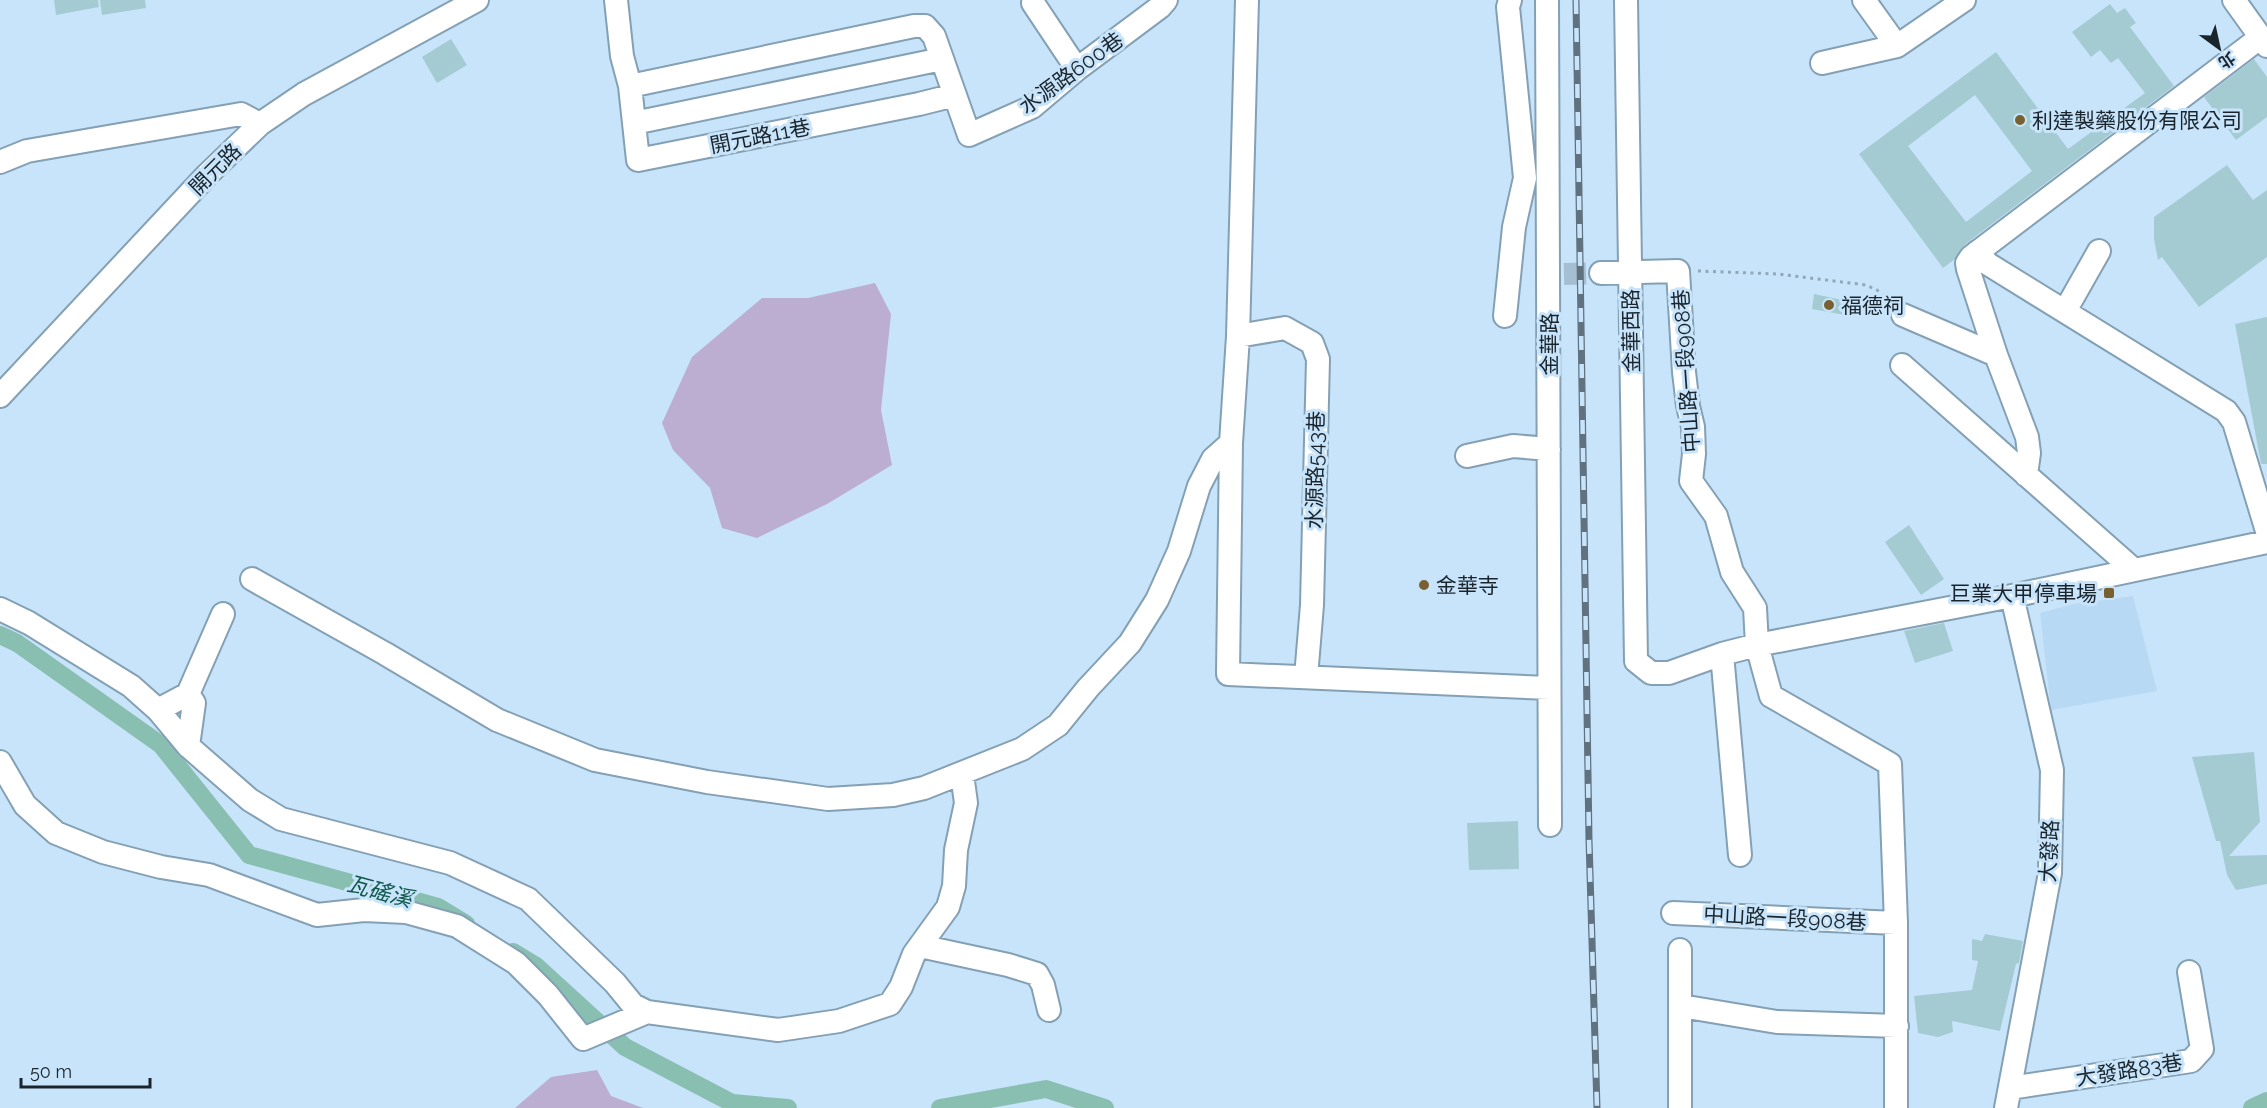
<svg xmlns="http://www.w3.org/2000/svg" width="2267" height="1108" viewBox="0 0 2267 1108" font-family="Raleway,'Noto Sans TC',sans-serif">
<style>
.built{fill:#b7d9f4}
.green{fill:#bcaed0}
.lines{fill:none;stroke-linecap:round;stroke-linejoin:round}
.canal{stroke:#89bfb1;stroke-width:18}
.building{fill:#a4cbd2;fill-rule:evenodd}
.minor-tunnel{stroke:#a5bed1;stroke-width:22;stroke-dasharray:22 11;stroke-linecap:butt}
.minor-casing{stroke:#84a0b4;stroke-width:26}
.path{stroke:#90a7b8;stroke-width:3;stroke-dasharray:3 4.5;stroke-linecap:butt}
.minor{stroke:#fff;stroke-width:22}
.rail-casing{stroke:#60717f;stroke-width:7}
.rail{stroke:#c8e4fa;stroke-width:4.5;stroke-dasharray:14;stroke-linecap:butt}
.poi-dot{fill:#786031;stroke:#c8e4fa;stroke-width:2}
.labels{text-anchor:middle;dominant-baseline:central;stroke-width:6;stroke-linejoin:round;paint-order:stroke}
.street-label{font-size:21px;fill:#19242c;stroke:#c8e4fa}
.poi-label{font-size:21px;fill:#19242c;stroke:#c8e4fa;text-anchor:start}
.water-label{font-size:22px;font-style:italic;fill:#0e584b;stroke:#c8e4fa}
</style>
<rect width="100%" height="100%" fill="#c8e4fa"/>
<path class="built" d="M2133 596 2157 691 2051 710 2040 613 2074 604Z"/>
<path class="green" d="M875 283 891 314 881 410 892 465 827 504 757 538 722 528 710 488 673 450 662 423 692 357 762 298H808Z
M597 1070 611 1096 643 1108H515L551 1077Z"/>
<g class="lines">
<path class="canal" d="M0 635 17 643 161 745 249 855 438 907 466 924
M513 952 536 966 625 1047 732 1103 788 1108
M940 1108 1046 1089 1105 1108
M2252 1108 2267 1101"/>
</g>
<path class="building" d="M54 0H98L99 7 56 15Z
M100 0H145L146 8 102 15Z
M2110 4 2117 13 2125 8 2136 23 2130 27 2174 86 1968 242 1960 250 1955 259 1943 268 1859 154 1996 52 2068 149 2145 93 2118 58 2111 63 2100 50 2091 57 2072 32ZM1975 95 2032 171 1966 222 1908 146Z
M451 39 467 65 437 83 422 57Z
M2254 59 2267 77V117L2236 140 2204 97Z
M2227 165 2253 200 2267 190V257L2199 307 2162 257 2158 260 2154 239V217Z
M1814 294 1847 301 1845 315 1812 309Z
M2267 317V464H2261L2235 324Z
M1909 525 1944 579 1921 595 1885 542Z
M1944 623 1953 651 1915 663 1904 631Z
M2254 752 2260 822 2229 856 2267 855V884L2236 890 2227 875 2220 841H2216L2192 757Z
M1518 821 1519 869 1469 870 1467 823Z
M1985 934 2023 941 2019 963 2016 964 2000 1031 1952 1021 1953 1032 1938 1037 1918 1033 1914 996 1972 990 1978 961 1972 960V939L1982 941Z"/>
<g class="lines">
<path class="minor-tunnel" d="M1564 274 1601 273"/>
<g class="minor-casing">
<path id="minor" d="M616 0 622 56 630 86 914 26H925L934 36 969 135 1032 107 1077 69 1160 7 1166 0
M1247 0 1238 336 1231 443 1228 674 1549 688
M1547 0 1550 825
M1626 0 1636 661 1651 673H1669L1722 654 1757 645 2012 596 2267 542
M1864 0 1897 46
M2234 0 2267 46
M1033 3 1077 69
M1822 63 1897 46 1964 0
M630 86 638 160 919 104 955 95
M634 123 942 59
M0 162 27 151 241 114 260 124
M1977 252 1988 264 2226 411 2234 422 2267 531
M1601 273 1678 271 1684 372 1688 406 1693 427 1694 454 1691 481 1716 516 1732 572 1755 608 1757 645 1771 696 1890 764 1896 923V1108
M2065 311 2099 251
M1903 315 1996 355 2027 437 2029 453 2026 475
M1505 316 1514 227 1525 178 1508 7 1510 0
M1238 336 1285 328 1312 343 1318 359 1312 605 1306 677
M1996 355 1968 269 1967 263 1971 257 2261 37
M1902 365 2134 570
M0 396 207 175 260 124 304 94 477 0
M1467 456 1513 446 1549 449
M252 579 384 653 497 720 595 760 707 782 828 799 893 795 924 788 1022 749 1058 725 1088 688 1130 643 1157 600 1179 551 1199 486 1213 459 1231 443
M0 609 29 623 131 686 158 710 188 746 250 800 281 819 450 863 528 899 615 983 633 1005 647 1012 778 1030 839 1021 890 1004 901 987 914 954 948 907 954 886 956 850 966 803 962 774
M1722 654 1740 855
M188 694 223 614
M158 710 188 694 194 703 188 746
M0 762 25 805 56 833 103 852 161 867 209 875 317 915 364 910 406 912 457 926 516 963 548 995 583 1039 647 1012
M1673 913 1896 923
M920 946 1008 965 1037 974 1043 985 1049 1010
M1681 1006 1777 1022 1897 1026
M2010 1088 2191 1061 2202 1049 2189 972
M1680 1108V950
M2006 1108 2050 873 2052 770 2012 596"/>
</g>
<path class="path" d="M1698 271 1778 274 1866 285 1877 290 1889 301"/>
<use href="#minor" class="minor"/>
<g class="rail-casing">
<path id="rail" d="M1576 0 1589 840 1597 1108"/>
</g>
<use href="#rail" class="rail"/>
</g>
<g class="poi-dot">
<circle cx="2020" cy="120" r="6"/>
<circle cx="1829" cy="305" r="6"/>
<circle cx="1424" cy="585" r="6"/>
<rect x="2103" y="587" width="12" height="12" rx="3"/>
</g>
<g class="labels">
<g class="street-label">
<text transform="translate(1071 73) rotate(-36)">水源路600巷</text>
<text transform="translate(760 136) rotate(-11)">開元路11巷</text>
<text transform="translate(215 169) rotate(-45)">開元路</text>
<text transform="translate(1631 331) rotate(-91)">金華西路</text>
<text transform="translate(1549 344) rotate(-90)">金華路</text>
<text transform="translate(1686 371) rotate(-94)">中山路一段908巷</text>
<text transform="translate(1315 470) rotate(-89)">水源路543巷</text>
<text transform="translate(2049 851) rotate(-87)">大發路</text>
<text transform="translate(1785 918) rotate(3)">中山路一段908巷</text>
<text transform="translate(2129 1070) rotate(-9)">大發路83巷</text>
</g>
<g class="poi-label">
<text x="2032" y="120">利達製藥股份有限公司</text>
<text x="1841" y="305">福德祠</text>
<text x="1436" y="585">金華寺</text>
<text x="2097" y="593" text-anchor="end">巨業大甲停車場</text>
</g>
<g class="water-label">
<text transform="translate(380 891) rotate(15)">瓦磘溪</text>
</g>
</g>
<g transform="translate(2219 48) rotate(147)" stroke="#c8e4fa" stroke-width="4.5" paint-order="stroke">
<path d="M0-4.5L10 22L0 15L-10 22Z" fill="#19242c"/>
<text y="-9" font-size="16" font-weight="bold" text-anchor="middle" fill="#19242c">北</text>
</g>
<path d="M21 1078v9h129v-9" fill="none" stroke="#19242c" stroke-width="3"/>
<text x="30" y="1078" font-size="18" fill="#19242c" stroke="#c8e4fa" stroke-width="4.5" paint-order="stroke">50 m</text>
</svg>
